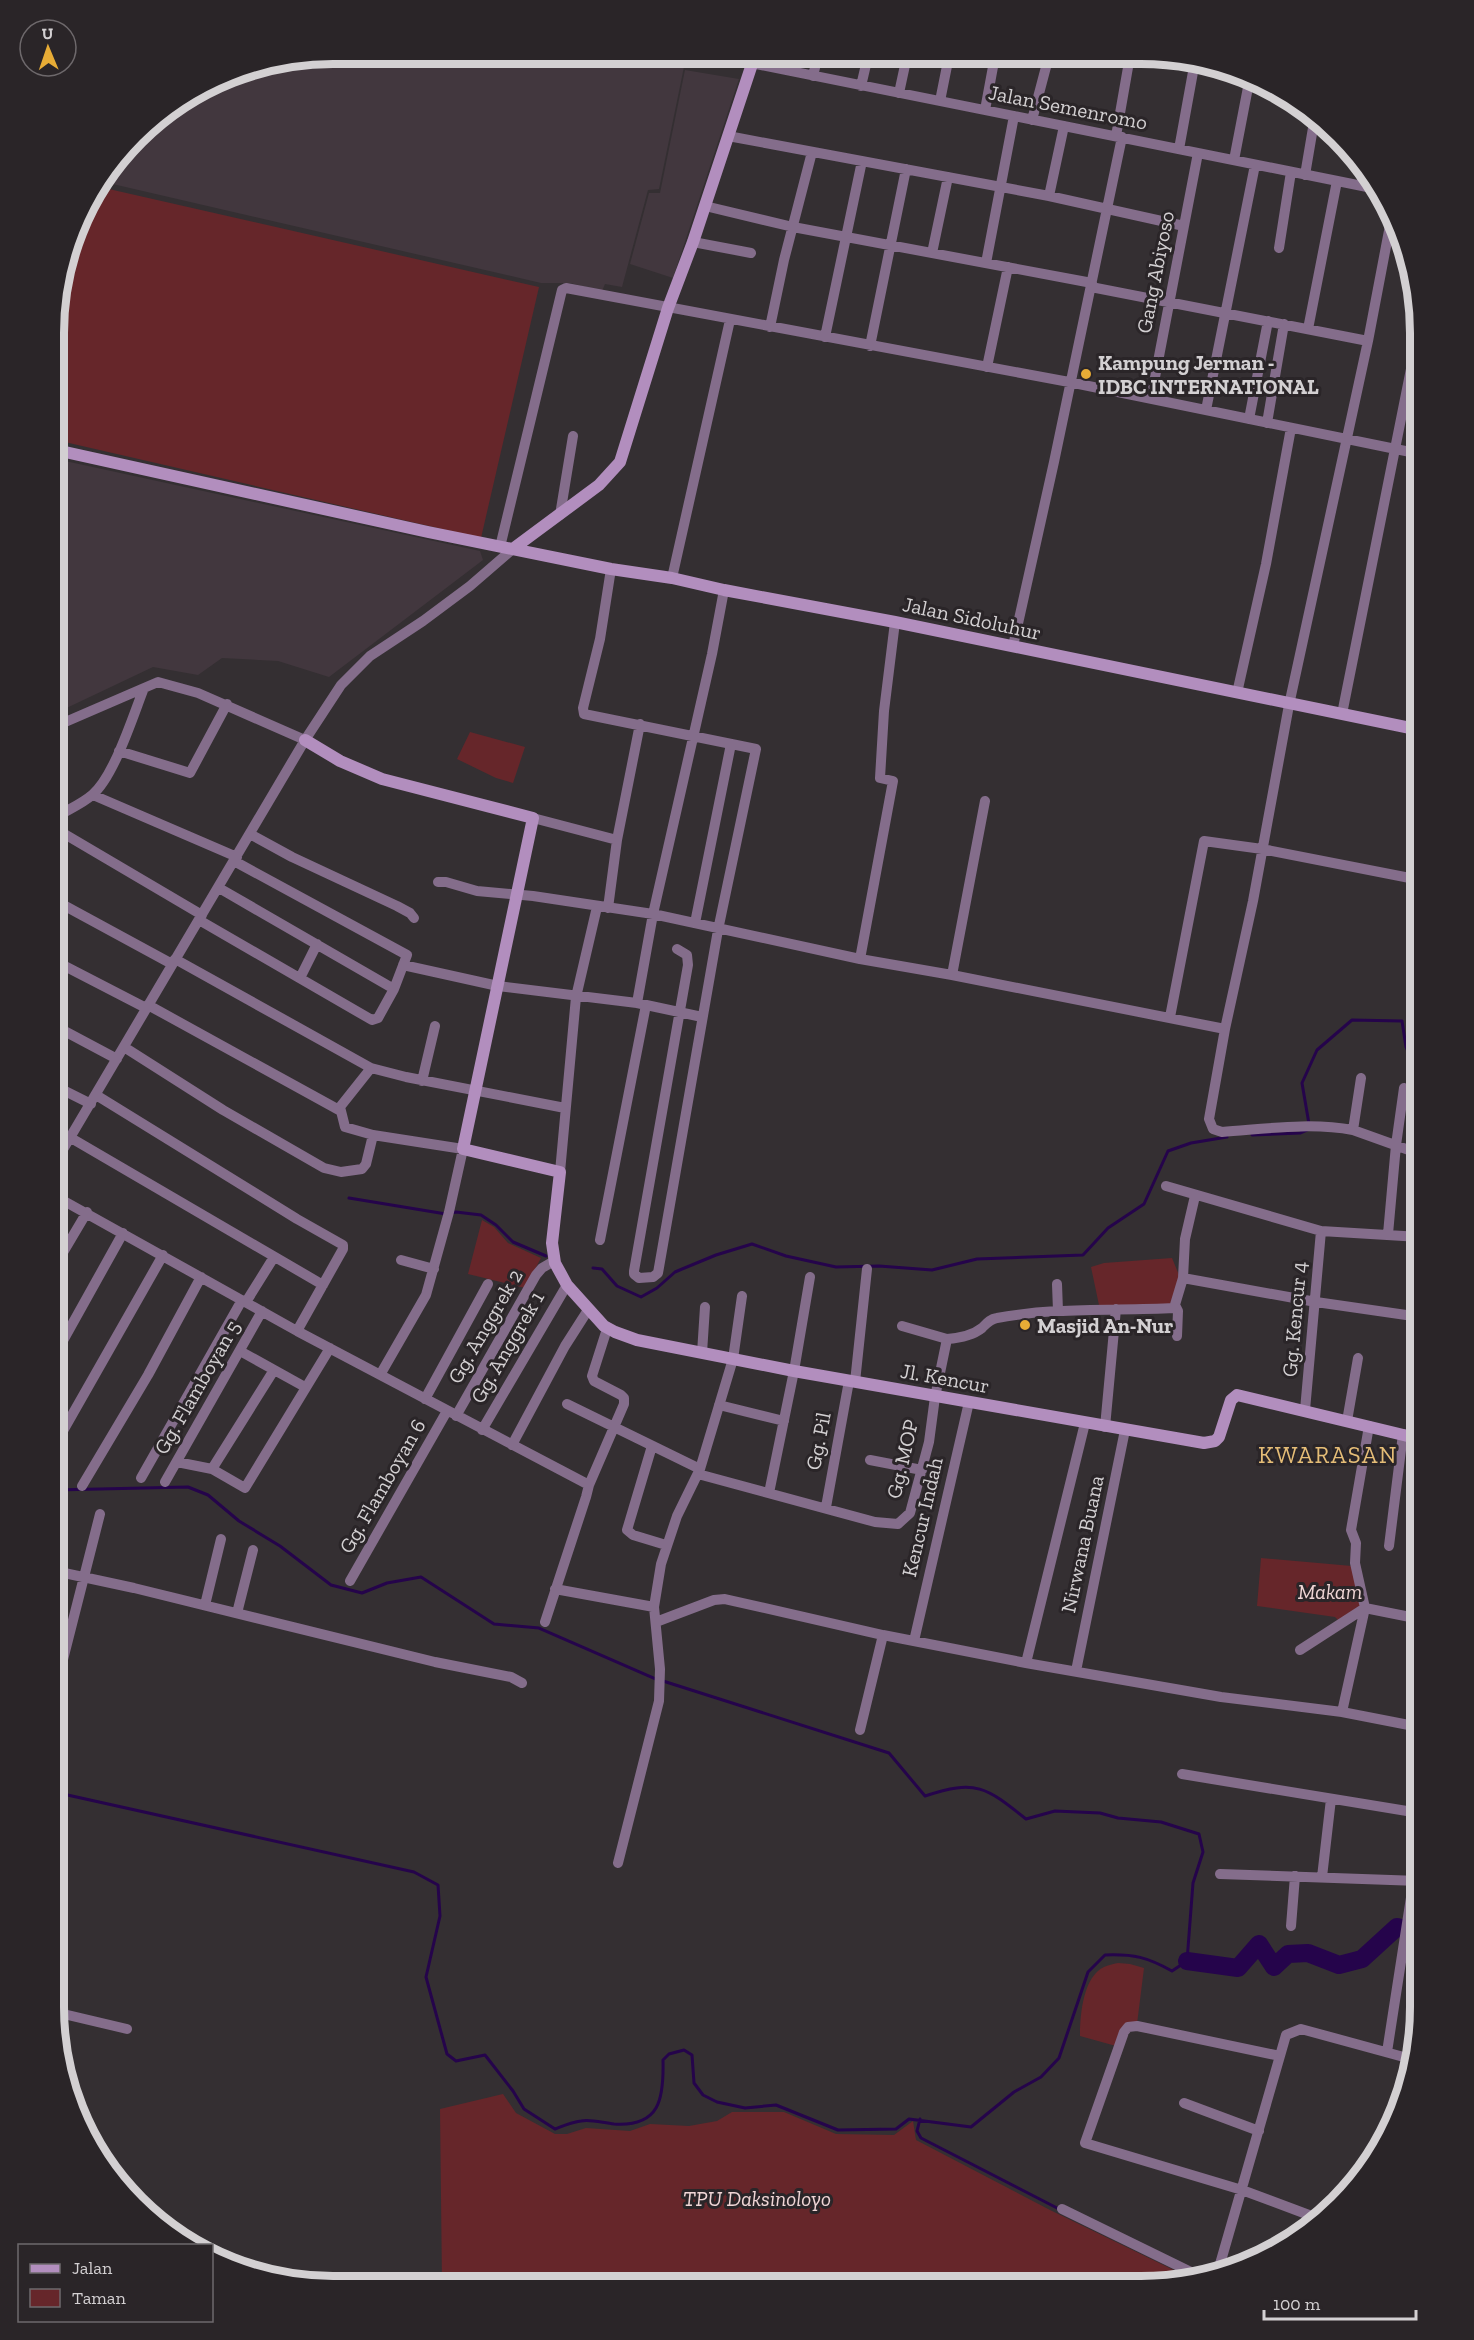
<svg xmlns="http://www.w3.org/2000/svg" width="1474" height="2340" viewBox="0 0 1474 2340" font-family="'Zilla Slab',serif">
<style>
.built{fill:#42373e}
.green{fill:#66262a}
.lines{fill:none;stroke-linecap:round;stroke-linejoin:round}
.stream{stroke:#25044b;stroke-width:3}
.river{stroke:#25044b;stroke-width:18}
.street{stroke:#846d8b;stroke-width:10}
.secondary{stroke:#b28ebe;stroke-width:12}
.poi-dot{fill:#e7ac36;stroke:#2a2528;stroke-width:2}
.labels{text-anchor:middle;dominant-baseline:central;stroke-width:6;stroke-linejoin:round;paint-order:stroke}
.street-label{font-size:21px;fill:#d3d0d2;stroke:#2a2528}
.poi-label{font-size:21px;font-weight:bold;fill:#d3d0d2;stroke:#2a2528;text-anchor:start}
.park-label{font-size:21px;font-style:italic;fill:#f0d6d6;stroke:#2a2528}
.quarter-label{font-size:24px;letter-spacing:1.5px;fill:#e5bd77;stroke:#2a2528}
.rim{fill:none;stroke:#d3d0d2;stroke-width:8}
</style>
<rect width="100%" height="100%" fill="#342f32"/>
<path class="built" d="M334 54 676 55 686 57 659 189 648 190 622 287 605 284 602 291 570 283H541L104 182 149 124 227 75Z
M685 70 739 79 673 278 630 264 649 193H660Z
M56 459 480 551 483 560 329 677 278 661 222 658 198 675 153 667 56 713Z"/>
<path class="green" d="M100 187 539 287 481 538 56 440V297L83 210Z
M470 732 525 747 513 783 496 778 457 759Z
M482 1220 494 1227 508 1243 541 1258 525 1288 468 1274Z
M1172 1258 1179 1275 1174 1305H1099L1091 1267 1104 1263Z
M1261 1558 1352 1566 1361 1606 1338 1620 1335 1617 1257 1606Z
M1118 1963 1130 1964 1144 1968 1137 2024 1116 2046 1080 2036C1080 2015 1083 1977 1104 1967 1108 1965 1113 1964 1118 1963Z
M503 2094 516 2113 555 2134H567L586 2128 630 2131 650 2124 689 2126 717 2121 732 2112H784L836 2134 894 2135 913 2121 916 2140 1050 2210 1188 2277 1141 2286 442 2284 440 2109Z"/>
<g class="lines">
<path class="stream" d="M1309 1124 1302 1083 1317 1050 1352 1020 1402 1021 1406 1047 1416 1070 1420 1071
M1252 1135 1300 1133 1307 1130
M349 1198 446 1214 456 1212 481 1215 496 1225 513 1242 546 1256
M593 1268 602 1269 617 1286 641 1297 657 1288 675 1272 716 1255 752 1244 786 1256 836 1267 879 1266 932 1270 977 1259 1083 1255 1108 1228 1144 1204 1168 1151 1191 1143 1227 1137
M55 1490 188 1487 208 1495 239 1521 280 1546 331 1585 362 1593 387 1583 421 1577 494 1624 539 1628 656 1679
M54 1792 414 1872 438 1885 440 1916 426 1977 447 2054 456 2061 485 2055 513 2091 524 2109 555 2129C563 2126 572 2122 581 2121 591 2119 603 2123 614 2124 660 2127 664 2099 663 2060L669 2054 684 2050 692 2055 694 2083 703 2095 717 2102 745 2108 776 2105 838 2130 896 2129 909 2119 971 2127 1014 2092 1041 2077 1059 2058 1088 1972 1105 1955C1134 1954 1147 1957 1172 1971L1187 1961 1193 1883 1203 1852 1199 1834 1161 1822 1118 1818 1100 1813 1055 1811 1026 1819C986 1787 976 1779 925 1796L889 1753 663 1681
M920 2119 917 2131 921 2138 1059 2209"/>
<path class="river" d="M1187 1961 1238 1968 1259 1944 1274 1967 1288 1954 1308 1953 1339 1965 1362 1959 1397 1927 1419 1933"/>
<path class="street" d="M711 55 1377 189
M813 76 818 55
M861 86 868 56
M899 93 907 56
M940 101 949 56
M985 110 995 56
M1032 120 1046 67
M728 136 1049 196 1184 226
M1116 136 1130 56
M1179 149 1195 61
M1234 160 1250 77
M1305 175 1315 116
M1361 185 1365 168
M1049 196 1064 126
M705 206 793 227 1092 283
M1392 215 1368 341 1289 705 1253 901 1225 1029 1209 1119 1213 1129 1222 1132C1265 1129 1310 1122 1353 1130L1420 1154
M693 242 751 253
M1279 248 1291 172
M932 253 948 177
M986 263 1014 116
M1091 287 1368 341
M770 327 784 260 812 152
M1308 329 1337 181
M825 337 862 161
M870 346 906 169
M987 367 1008 267
M1151 398 1198 153
M1206 410 1255 165
M1249 419 1268 321
M1267 423 1284 324
M560 515 573 436
M500 547 562 290 566 288 1069 382 1420 454
M611 569 600 639 583 708 584 714 756 749 718 930 658 1273 653 1277 639 1278 634 1274V1271L688 965 687 955 677 949
M672 578 730 320
M1013 646 1054 462 1122 137
M1237 693 1266 564 1291 428
M1342 714 1419 329
M56 726 144 688
M119 751 190 773 227 704
M93 795 237 857
M56 817C67 810 82 804 92 795 114 777 133 716 144 688L158 682 198 693 305 740
M533 818 617 840
M56 829 202 915
M250 834 292 857 397 906 410 913 414 918
M438 882H446L477 891 533 896 653 914 860 959 952 975 1225 1029
M219 888 394 989
M56 901 172 964
M608 908 617 840 640 724
M199 920 372 1020 378 1018 394 989 407 955 234 861
M695 923 731 744
M175 959 371 1068 406 1077 565 1108
M860 959 893 781 880 778 884 711 895 622
M55 961 146 1008
M403 965 498 986 637 1003 702 1017
M952 975 985 801
M300 978 317 944
M637 1003 653 914 712 654 724 590
M148 1005 339 1110
M1170 1017 1204 841 1262 849 1420 880
M55 1026 117 1059
M124 1047 223 1110 324 1168 341 1172 362 1169 366 1164 373 1135
M371 1068 340 1107 345 1127 373 1135 463 1149 449 1212 426 1295 380 1375
M422 1081 435 1026
M55 1086 91 1104
M96 1095 297 1219 343 1245V1249L297 1331
M1353 1130 1361 1078
M71 1138 323 1285
M55 1163 305 740 341 685 370 656 423 621 470 586 514 548
M560 1172 576 997 597 907
M1166 1186 1321 1231 1420 1237
M55 1196 297 1331 589 1485
M1388 1234 1396 1145 1404 1088
M600 1240 646 1005
M401 1260 434 1269
M55 1266 87 1212
M1183 1278 1185 1239 1195 1196
M1057 1284 1058 1311
M246 1302 274 1257
M1176 1307 1178 1311 1177 1336
M947 1339C960 1338 972 1336 982 1328 987 1323 990 1319 997 1318 1056 1307 1115 1311 1174 1308L1183 1278 1316 1302 1420 1317
M240 1351 305 1387
M702 1353 705 1307
M55 1355 123 1233
M855 1382 867 1269
M425 1399 488 1284
M567 1404 700 1469
M719 1405 784 1421
M1305 1410 1321 1231
M456 1416 536 1275 542 1268 554 1261
M1347 1421 1358 1358
M1105 1427 1116 1309
M482 1430 567 1285
M55 1445 163 1255
M512 1445 565 1346 588 1310
M652 1446 627 1530 633 1535 666 1545
M870 1460 922 1470
M177 1462 212 1469 245 1488 330 1348
M212 1469 274 1370
M698 1474 875 1522 898 1524 910 1513 929 1442 935 1397 947 1339 902 1326
M141 1478 242 1300
M165 1482 262 1311
M82 1486 148 1375 201 1277
M769 1493 794 1371 810 1277
M826 1507 849 1381
M55 1526V1523
M1389 1546 1403 1434
M55 1571 134 1588 435 1662 511 1677 522 1683
M350 1581 447 1411
M555 1589 654 1607
M205 1605 221 1539
M1365 1608 1420 1619
M237 1613 253 1550
M545 1622 586 1497 589 1485 624 1404V1398L621 1395 594 1381 592 1376 607 1329
M656 1622 714 1600 725 1599 883 1635 1026 1663 1221 1697 1342 1712 1419 1727
M914 1641 969 1402
M1300 1650 1365 1608
M1026 1663 1085 1423
M1077 1666 1125 1430
M54 1695 100 1514
M1342 1712 1365 1608 1355 1563 1356 1543 1351 1530 1369 1426
M860 1730 883 1635
M1182 1774 1419 1813
M618 1863 659 1701 660 1669 654 1607 661 1564 677 1516 700 1469 733 1359 742 1296
M1220 1874 1419 1881
M1322 1877 1331 1799
M1291 1926 1295 1876
M55 2012 127 2029
M1387 2052 1419 1846
M1280 2056 1137 2026 1128 2027 1124 2032 1085 2143 1242 2190 1317 2218
M1184 2103 1259 2131
M1062 2209 1197 2275
M1218 2271 1286 2035 1301 2029 1411 2059"/>
<path class="secondary" d="M56 450 428 532 611 569 672 578 724 590 895 622 1420 730
M514 548 599 485 620 462 668 308 693 242 755 55
M305 740 340 761 382 779 533 818 463 1149 560 1172 552 1243 555 1263 567 1285 604 1326 615 1332 637 1340 794 1371 1204 1443 1215 1441 1219 1437 1231 1400 1237 1395 1420 1439
M1245 2265 1328 2211"/>
</g>
<g class="poi-dot">
<circle cx="1086" cy="374" r="6"/>
<circle cx="1025" cy="1325" r="6"/>
</g>
<g class="labels">
<g class="street-label">
<text transform="translate(1068 107) rotate(11)">Jalan Semenromo</text>
<text transform="translate(1155 272) rotate(-79)">Gang Abiyoso</text>
<text transform="translate(972 618) rotate(12)">Jalan Sidoluhur</text>
<text transform="translate(1294 1319) rotate(-85)">Gg. Kencur 4</text>
<text transform="translate(485 1326) rotate(-60)">Gg. Anggrek 2</text>
<text transform="translate(507 1347) rotate(-60)">Gg. Anggrek 1</text>
<text transform="translate(945 1378) rotate(10)">Jl. Kencur</text>
<text transform="translate(197 1387) rotate(-60)">Gg. Flamboyan 5</text>
<text transform="translate(818 1441) rotate(-79)">Gg. Pil</text>
<text transform="translate(902 1459) rotate(-77)">Gg. MOP</text>
<text transform="translate(382 1486) rotate(-60)">Gg. Flamboyan 6</text>
<text transform="translate(922 1517) rotate(-77)">Kencur Indah</text>
<text transform="translate(1082 1544) rotate(-78)">Nirwana Buana</text>
</g>
<g class="poi-label">
<text x="1098" y="362">Kampung Jerman -<tspan x="1098" dy="24">IDBC INTERNATIONAL</tspan></text>
<text x="1037" y="1325">Masjid An-Nur</text>
</g>
<g class="park-label">
<text x="1330" y="1591">Makam</text>
<text x="757" y="2198">TPU Daksinoloyo</text>
</g>
<g class="quarter-label">
<text x="1328" y="1454">KWARASAN</text>
</g>
</g>
<path d="M0 0H1474V2340H0ZM333 64H1141A269 269 0 0 1 1410 333V2007A269 269 0 0 1 1141 2276H333A269 269 0 0 1 64 2007V333A269 269 0 0 1 333 64Z" fill="#2a2528" fill-rule="evenodd"/>
<path class="rim" d="M333 64H1141A269 269 0 0 1 1410 333V2007A269 269 0 0 1 1141 2276H333A269 269 0 0 1 64 2007V333A269 269 0 0 1 333 64Z"/>
<rect x="18" y="2244" width="195" height="78" fill="#2a2528" stroke="#6e696c" stroke-width="1.5"/>
<rect x="30" y="2264" width="30" height="9" fill="#b28ebe" stroke="#6e696c" stroke-width="1.5"/>
<text x="72" y="2274" font-size="18" fill="#d3d0d2">Jalan</text>
<rect x="30" y="2289" width="30" height="18" fill="#66262a" stroke="#6e696c" stroke-width="1.5"/>
<text x="72" y="2304" font-size="18" fill="#d3d0d2">Taman</text>
<g transform="translate(48 48) rotate(358)"><circle r="28" fill="#2a2528" stroke="#6e696c" stroke-width="1.5"/>
<path d="M0-4.5L10 22L0 15L-10 22Z" fill="#e7ac36"/>
<text y="-9" font-size="16" font-weight="bold" text-anchor="middle" fill="#d3d0d2">U</text>
</g>
<path d="M1264 2310v9h152v-9" fill="none" stroke="#d3d0d2" stroke-width="3"/>
<text x="1273" y="2310" font-size="18" fill="#d3d0d2" stroke="#2a2528" stroke-width="4.5" paint-order="stroke">100 m</text>
</svg>
